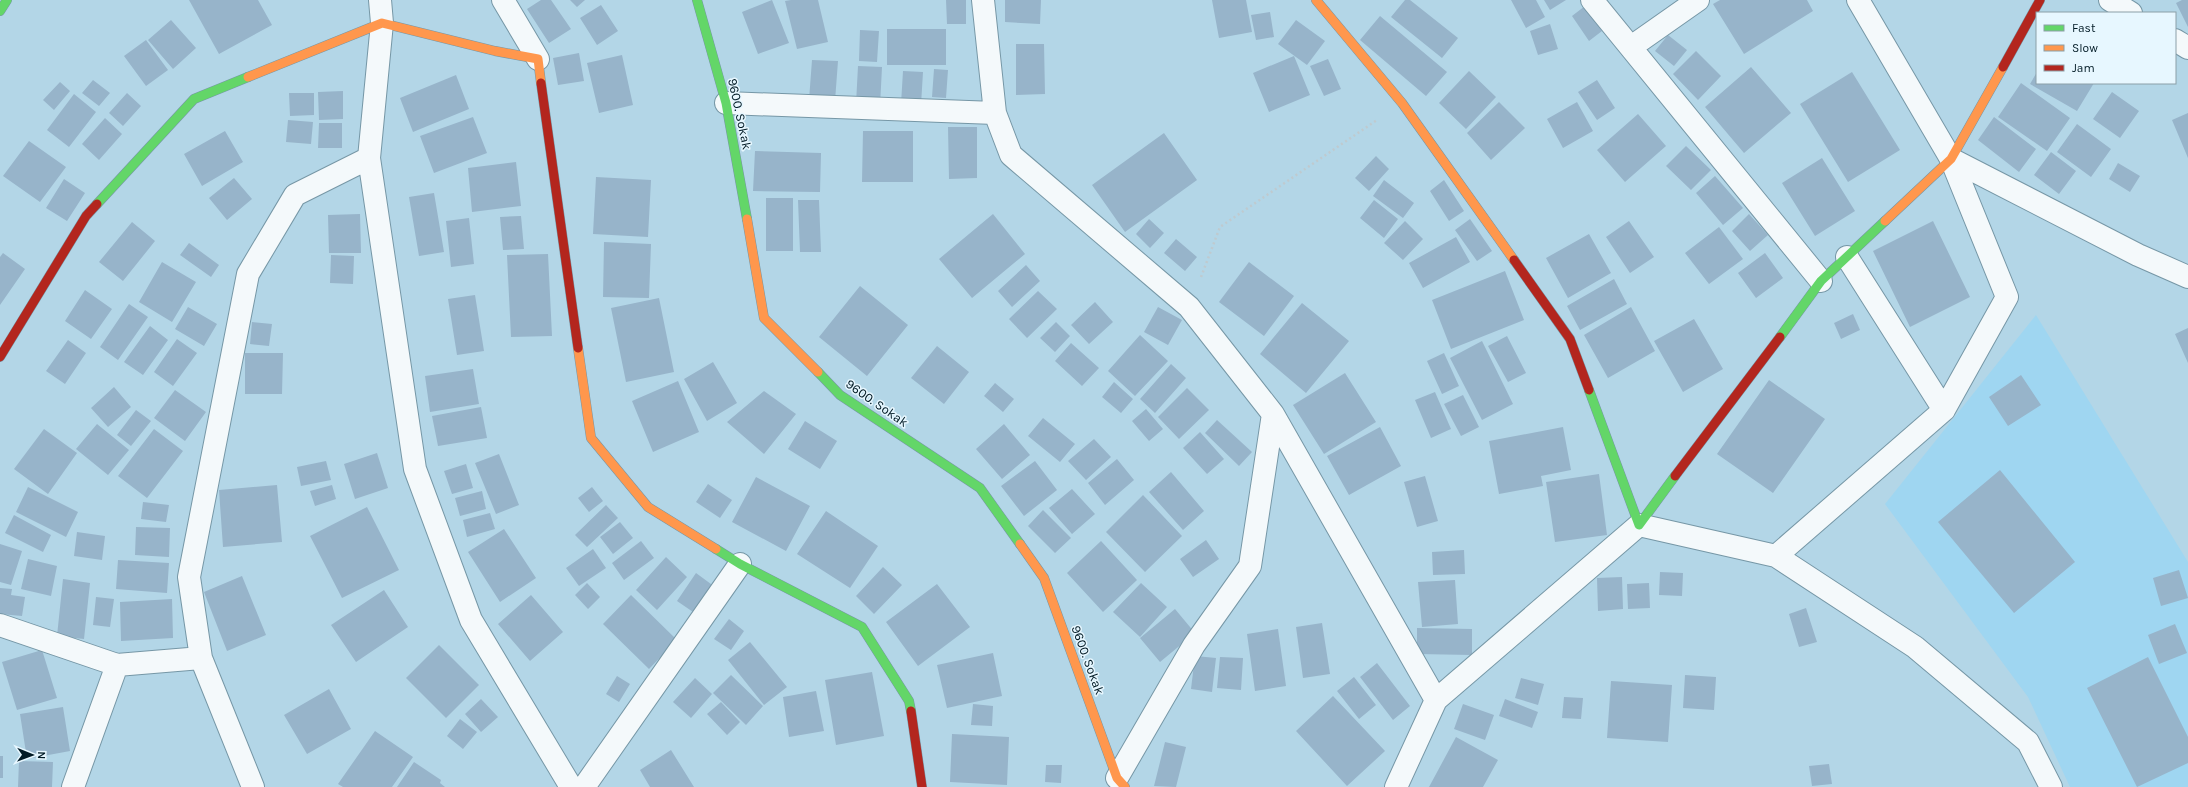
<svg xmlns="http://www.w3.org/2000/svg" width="2188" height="787" viewBox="0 0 2188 787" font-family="Karla,sans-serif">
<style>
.built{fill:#9fd6f1}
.building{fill:#97b4ca}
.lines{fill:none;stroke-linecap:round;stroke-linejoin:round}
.street-casing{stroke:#7697a6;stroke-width:24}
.fast-casing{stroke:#7697a6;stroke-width:10}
.slow-casing{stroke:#7697a6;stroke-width:10}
.jam-casing{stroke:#7697a6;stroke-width:10}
.path{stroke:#bfcacf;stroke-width:2.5;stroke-dasharray:2 3;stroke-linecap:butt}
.street{stroke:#f4f9fb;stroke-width:22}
.fast{stroke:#63d668;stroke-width:9}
.slow{stroke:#ff974d;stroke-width:9}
.jam{stroke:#b3261e;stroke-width:9}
.labels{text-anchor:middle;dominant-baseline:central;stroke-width:3;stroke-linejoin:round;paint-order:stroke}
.street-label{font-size:13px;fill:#011a25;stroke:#e7f7ff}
</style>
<rect width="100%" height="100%" fill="#b3d6e7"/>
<path class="built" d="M2036 315 2188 562V787H2070L2028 697 1885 504Z"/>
<path class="building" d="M189 0H258L272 25 219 54Z
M541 0H551L571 29 549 43 527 9Z
M570 0H585L577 7Z
M772 0 789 43 758 54 742 12Z
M791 0H818L828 42 797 49 785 1Z
M946 0H966V24H947Z
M1005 0H1041L1040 24 1005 22Z
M1212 0H1246L1252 32 1219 38Z
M1405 0H1410L1458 38 1442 58 1391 17Z
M1511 0H1536L1545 17 1526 28Z
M1544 0H1566L1550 10Z
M1720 0H1807L1813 11 1744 54 1713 4Z
M2182 0H2188V27L2176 3Z
M601 5 618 31 597 45 580 18Z
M1585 6 1602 31 1589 41 1572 16Z
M1270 12 1274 37 1256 40 1251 15Z
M1380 16 1447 72 1426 96 1360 40Z
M171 20 196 48 173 69 148 40Z
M1296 20 1325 41 1307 65 1278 44Z
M1550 24 1558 49 1538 55 1530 31Z
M887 29H946V65H887Z
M860 30 879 31 877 62 859 61Z
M1668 35 1687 50 1674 66 1655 51Z
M146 40 168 70 146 86 124 56Z
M1016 44H1044L1045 94 1016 95Z
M1696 51 1721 76 1698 100 1673 74Z
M579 53 584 81 558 85 553 58Z
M622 55 633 105 599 113 587 63Z
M1294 56 1310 95 1269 112 1253 73Z
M1328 59 1341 89 1324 96 1310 66Z
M812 60 838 61 835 101 809 100Z
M858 66 882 67 880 106 856 104Z
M1751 67 1791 113 1744 153 1705 107Z
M934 69 948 70 946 98 932 97Z
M903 71 923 72 921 105 901 104Z
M1469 71 1496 97 1466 129 1439 103Z
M1852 72 1900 150 1848 182 1800 104Z
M2037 72V83H2094L2077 111 2030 84Z
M456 75 469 109 413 132 400 98Z
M93 80 110 93 99 106 82 93Z
M1597 80 1615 108 1597 120 1578 92Z
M60 82 70 91 54 110 43 100Z
M2021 83 2070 118 2047 151 1998 117Z
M343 91V119L319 120 318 92Z
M2112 92 2139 111 2120 138 2093 119Z
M127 93 141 106 123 126 109 113Z
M289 93H314V115L290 116Z
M74 94 96 112 69 147 47 130Z
M1499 102 1525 128 1491 160 1467 133Z
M1577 102 1593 131 1563 148 1547 119Z
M2188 113V158L2172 120Z
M1638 114 1666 146 1625 182 1597 150Z
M473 117 487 153 434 173 420 136Z
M1994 117 2036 149 2019 172 1978 140Z
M105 118 122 134 99 160 82 144Z
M288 120 313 122 311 144 286 142Z
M319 123H342V148H318Z
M2077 124 2111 149 2091 177 2057 152Z
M948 127H977V178L949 179Z
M225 131 243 162 202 186 184 154Z
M863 131H913V182H862Z
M1164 133 1197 180 1125 232 1092 185Z
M29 141 66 167 40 202 3 176Z
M1686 146 1711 170 1691 190 1666 166Z
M755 151 821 153 820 192 753 191Z
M2051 152 2076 171 2059 194 2034 175Z
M1376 156 1389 169 1369 191 1355 178Z
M1822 158 1855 211 1815 236 1782 183Z
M516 162 521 206 472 212 468 168Z
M2118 163 2140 176 2130 192 2109 179Z
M1715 176 1743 208 1723 225 1696 193Z
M596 177 651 180 648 237 593 234Z
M234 178 252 199 227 220 209 198Z
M64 179 85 193 67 221 46 208Z
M1384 180 1414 203 1403 218 1373 196Z
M1444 180 1464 211 1449 221 1430 191Z
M434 193 444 252 419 256 409 197Z
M766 198H793V251H766Z
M798 200H819L821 252H800Z
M1374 200 1398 219 1384 238 1360 218Z
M360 214 361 253H329L328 215Z
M993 214 1025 254 972 298 939 259Z
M1749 214 1768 235 1750 251 1732 231Z
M521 216 524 249 503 250 500 217Z
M469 218 474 264 451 267 446 221Z
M1149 219 1164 233 1150 248 1136 234Z
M1470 219 1492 251 1477 261 1455 230Z
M1405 221 1423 239 1403 260 1384 243Z
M1629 221 1654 257 1630 273 1606 237Z
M1933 221 1970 297 1910 327 1873 251Z
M132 222 155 241 123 281 99 262Z
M1719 227 1743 259 1709 284 1685 253Z
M1589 234 1611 273 1568 298 1546 258Z
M1456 237 1470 262 1423 288 1409 263Z
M1176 239 1197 257 1185 271 1164 253Z
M604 242 651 244 649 298 603 297Z
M189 243 219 265 211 277 180 255Z
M3 253 25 269 0 305V257Z
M1765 253 1783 278 1756 298 1738 273Z
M548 254 552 336 511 337 507 255Z
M331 255 354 256 353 284 330 283Z
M162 262 196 282 172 322 139 302Z
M1249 262 1294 296 1264 336 1219 302Z
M1026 265 1040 281 1012 307 998 291Z
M1505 271 1524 320 1451 349 1432 300Z
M1614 279 1627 304 1580 330 1567 306Z
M860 286 908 325 867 376 819 337Z
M85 290 112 309 91 339 65 321Z
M1038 291 1057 309 1027 338 1009 319Z
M475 295 484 351 457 355 448 299Z
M659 298 674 372 626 382 611 308Z
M1095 302 1113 322 1089 344 1071 325Z
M1302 303 1349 341 1306 393 1260 354Z
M129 304 148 317 118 360 100 347Z
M188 307 217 324 204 346 175 329Z
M1158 307 1182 320 1168 345 1144 332Z
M1631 307 1655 351 1608 378 1584 335Z
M1853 314 1860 330 1841 339 1834 323Z
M1694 319 1723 369 1683 392 1654 341Z
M252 322 272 324 269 346 250 344Z
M1056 322 1070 336 1055 352 1040 338Z
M150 326 168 340 143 375 124 362Z
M2188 328V363L2175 334Z
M1140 335 1168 361 1135 396 1108 371Z
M1507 336 1526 373 1508 382 1488 346Z
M177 339 197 353 173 386 154 372Z
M68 340 86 353 65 384 46 371Z
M1482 341 1513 404 1482 420 1450 358Z
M1071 343 1099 368 1082 386 1055 361Z
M937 346 969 372 944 404 911 378Z
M245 353H283L282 394H245Z
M1444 353 1459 386 1442 394 1427 361Z
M713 362 737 403 707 421 684 379Z
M1171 364 1186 378 1155 413 1140 399Z
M473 369 479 404 430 412 425 376Z
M1345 373 1376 422 1324 454 1293 405Z
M2021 375 2041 405 2008 426 1989 397Z
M1769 380 1825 419 1773 493 1717 454Z
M678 381 699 432 653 452 632 401Z
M1114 382 1133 399 1121 413 1102 397Z
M995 383 1014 399 1003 412 984 396Z
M114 387 131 407 108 427 91 408Z
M1187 388 1209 410 1179 439 1158 417Z
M175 390 206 412 185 441 154 418Z
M764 391 796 414 764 454 727 422Z
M1435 392 1451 429 1431 438 1415 400Z
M1463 395 1479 427 1461 436 1444 404Z
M481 407 487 438 438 446 432 416Z
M1146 409 1163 429 1149 441 1132 421Z
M136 410 151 421 131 446 117 435Z
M1043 418 1075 444 1060 462 1028 436Z
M1217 420 1252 452 1239 466 1205 433Z
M805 421 837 441 820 469 788 449Z
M97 424 129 450 108 475 76 449Z
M1004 424 1030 455 1002 479 976 449Z
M1380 427 1401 466 1349 495 1327 456Z
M1563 427 1571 470 1541 476 1543 486 1499 494 1489 441Z
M44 429 77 453 48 494 14 469Z
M154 429 183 451 147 498 118 476Z
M1200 432 1224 459 1207 474 1183 448Z
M1094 439 1111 457 1086 480 1068 461Z
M377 453 388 488 355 499 344 464Z
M499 454 519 505 496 514 475 463Z
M1117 459 1134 480 1105 505 1088 483Z
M326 461 331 480 301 486 297 467Z
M1035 461 1057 490 1024 516 1001 486Z
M466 464 473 488 452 494 444 471Z
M2000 470 2075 562 2014 613 1938 522Z
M1171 472 1204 511 1183 530 1149 492Z
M1599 474 1607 535 1555 542 1546 482Z
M1425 476 1438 521 1417 527 1404 482Z
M756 477 810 506 786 551 732 522Z
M708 484 732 500 720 518 696 502Z
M277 485 282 542 223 547 219 490Z
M332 485 336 499 315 506 310 491Z
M28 487 78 512 66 537 16 512Z
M592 487 603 501 589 512 578 498Z
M1072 489 1095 514 1072 534 1049 508Z
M482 491 486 509 460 516 455 498Z
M1143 495 1182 536 1145 572 1106 532Z
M143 502 169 505 166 522 141 519Z
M606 505 618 518 587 547 575 535Z
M367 507 399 570 342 598 310 536Z
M1043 510 1071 538 1055 553 1028 526Z
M826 511 878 546 850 588 797 554Z
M490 513 495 529 467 537 463 520Z
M14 515 51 535 43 552 5 533Z
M620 522 633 538 613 554 600 537Z
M136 527 170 528 169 557 135 555Z
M504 529 536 578 500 602 468 552Z
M77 532 105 536 102 560 74 556Z
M1206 540 1219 559 1193 577 1180 559Z
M641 541 654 558 624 580 612 563Z
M1101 541 1137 580 1103 612 1067 573Z
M0 544 22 551 11 585 0 582Z
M593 549 606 568 579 586 566 568Z
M1464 550 1465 574 1433 575 1432 552Z
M666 557 687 577 657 610 636 590Z
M28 559 57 566 51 596 21 589Z
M118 560 169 563 167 593 116 589Z
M883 567 902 585 874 614 856 596Z
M2179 570 2188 598 2161 606 2153 578Z
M1660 572 1683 573 1682 596 1659 595Z
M696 573 715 587 696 614 677 601Z
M242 576 266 635 227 651 204 592Z
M1622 577 1623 609 1598 611 1597 578Z
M63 579 90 583 84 639 57 636Z
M1455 580 1458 624 1422 627 1418 582Z
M587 583 600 597 588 609 575 595Z
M1141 583 1167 607 1140 637 1113 612Z
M1649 583 1650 608 1628 609 1627 584Z
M937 584 970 627 918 666 886 622Z
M0 588 12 589 11 595 25 597 22 616 0 614Z
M384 590 408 627 356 662 331 625Z
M531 595 563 632 530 661 498 624Z
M631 595 677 640 649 669 603 624Z
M96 597 114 599 110 627 93 625Z
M172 599 173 638 121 641 120 602Z
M1806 608 1817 642 1799 647 1789 614Z
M1175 609 1195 633 1160 662 1140 638Z
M729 619 744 631 731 650 714 639Z
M1322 623 1330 674 1303 678 1296 627Z
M2175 624 2187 653 2159 664 2148 635Z
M1417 628 1472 629V655L1417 654Z
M1278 629 1286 686 1255 691 1247 634Z
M750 642 787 687 764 705 728 660Z
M439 645 479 685 446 718 406 678Z
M42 650 57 698 17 710 2 662Z
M993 653 1002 696 947 708 937 665Z
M1195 656 1216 658 1212 692 1191 689Z
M1220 657 1243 658 1241 690 1217 688Z
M2148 657 2188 737V763L2137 787 2087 688Z
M1377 663 1410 706 1393 720 1360 677Z
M872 672 884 736 836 745 825 680Z
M731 675 763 706 746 725 713 693Z
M1685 675 1716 677 1714 710 1683 708Z
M617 676 630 684 619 702 606 694Z
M1354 677 1376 705 1359 719 1337 691Z
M695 678 712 694 691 718 673 702Z
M1521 678 1544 684 1538 705 1515 698Z
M1611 681 1672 685 1668 742 1607 738Z
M329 689 351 729 307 754 284 715Z
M816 691 824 731 789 737 783 697Z
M1333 696 1385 751 1347 786 1296 731Z
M1564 697 1583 698 1581 719 1562 718Z
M481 699 498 717 481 732 465 714Z
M1505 699 1538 712 1532 728 1499 716Z
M721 702 740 722 727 735 707 714Z
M973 704 993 706 992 726 971 725Z
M1463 704 1494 715 1485 740 1454 729Z
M63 707 70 751 27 759 20 714Z
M460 719 477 732 463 749 447 736Z
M375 731 413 757 392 787H343L338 784Z
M952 734 1009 737 1007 785 950 782Z
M1456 737 1498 760 1483 787H1429Z
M1165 742 1186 747 1176 787 1154 786Z
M671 750 694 787H650L640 770Z
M0 756H3V778H0Z
M19 761 53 762 52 787H18Z
M414 762 441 780 440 783 445 787H397Z
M1829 764 1832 784 1812 786 1809 766Z
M1046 765H1062L1061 783 1045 782Z"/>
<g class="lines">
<g class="street-casing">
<path id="street" d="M380 0 382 23 369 158 415 469 471 620 571 787
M503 0 538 59
M983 0 995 113 1011 155 1189 307 1273 414 1250 566 1194 645 1117 778
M1592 0 1821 281
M1858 0 1951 159 2138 255 2188 277
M2110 0 2131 13
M2175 40 2188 48
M1631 47 1698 0
M726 103 995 113
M1847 257 1944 410
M1273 414 1436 700
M1776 556 1944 410 2007 297 1951 159
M0 625 117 665 201 658
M73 787 117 665
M253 787 201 658 189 577 248 274 295 195 369 158
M584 787 740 564
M1396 787 1436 700 1639 525 1776 556 1915 647 2028 742 2051 787"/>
</g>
<g class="fast-casing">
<path id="fast" d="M697 0 726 103 747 219
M0 11 7 0
M97 204 194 99 248 77
M1780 337 1821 281 1885 221
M818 372 840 395 980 488 1020 544
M1589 390 1639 525 1675 476
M716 549 740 564 862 627 909 701 911 711"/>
</g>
<g class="slow-casing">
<path id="slow" d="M1316 0 1402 103 1514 260
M248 77 382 23 495 51 538 59 541 83
M747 219 764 318 818 372
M1885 221 1951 159 2003 67
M578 348 591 438 648 507 716 549
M1020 544 1044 578 1117 778 1125 787"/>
</g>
<g class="jam-casing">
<path id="jam" d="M2003 67 2040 0
M541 83 578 348
M1514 260 1570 339 1589 390
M0 357 86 216 97 204
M1675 476 1780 337
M911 711 922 787"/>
</g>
<path class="path" d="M1201 277 1220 227 1377 120"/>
<use href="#street" class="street"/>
<use href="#fast" class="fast"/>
<use href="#slow" class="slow"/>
<use href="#jam" class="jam"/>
</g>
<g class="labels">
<g class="street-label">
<text transform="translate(740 114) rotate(78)">9600. Sokak</text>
<text transform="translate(877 403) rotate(35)">9600. Sokak</text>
<text transform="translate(1088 660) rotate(70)">9600. Sokak</text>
</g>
</g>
<rect x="2036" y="12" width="140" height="72" fill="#e7f7ff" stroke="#8b9fa8"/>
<rect x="2044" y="25" width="20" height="6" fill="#63d668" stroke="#8b9fa8"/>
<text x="2072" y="32" font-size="12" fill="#011a25">Fast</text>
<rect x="2044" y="45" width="20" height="6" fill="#ff974d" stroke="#8b9fa8"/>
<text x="2072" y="52" font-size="12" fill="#011a25">Slow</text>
<rect x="2044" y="65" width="20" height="6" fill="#b3261e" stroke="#8b9fa8"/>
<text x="2072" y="72" font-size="12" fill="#011a25">Jam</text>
<g transform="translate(32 755) rotate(91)" stroke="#e7f7ff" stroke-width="3" paint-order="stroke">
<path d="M0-3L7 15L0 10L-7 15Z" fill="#011a25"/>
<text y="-6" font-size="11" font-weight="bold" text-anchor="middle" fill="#011a25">N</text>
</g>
</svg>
